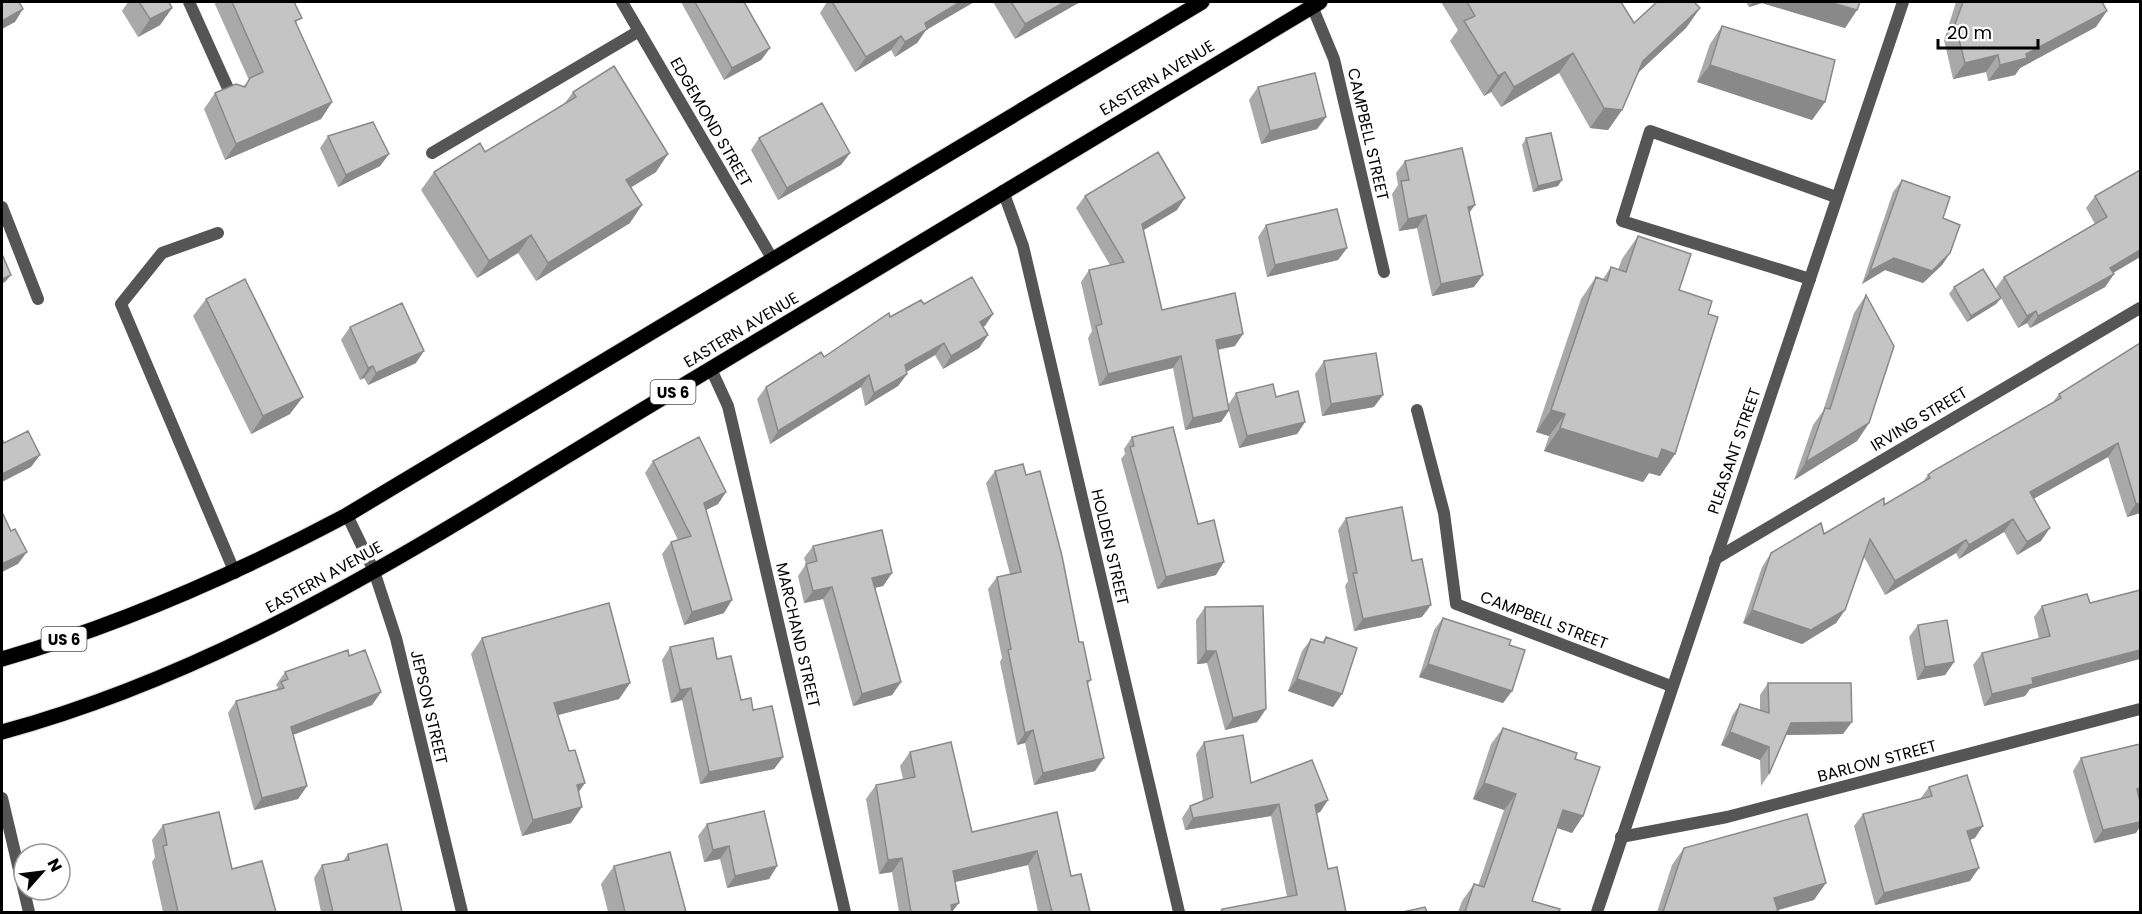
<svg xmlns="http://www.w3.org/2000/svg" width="2142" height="914" viewBox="0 0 2142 914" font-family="Poppins,sans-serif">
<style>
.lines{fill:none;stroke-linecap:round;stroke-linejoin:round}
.primary-casing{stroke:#dbdbdb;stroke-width:17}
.service{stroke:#555;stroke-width:12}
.minor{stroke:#555;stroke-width:12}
.tertiary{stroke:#555;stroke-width:12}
.primary{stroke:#000;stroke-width:15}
.wall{fill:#a9a9a9}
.shaded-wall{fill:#898989}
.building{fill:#c4c4c4;stroke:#898989;stroke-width:1.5}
.labels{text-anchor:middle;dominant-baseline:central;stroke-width:6;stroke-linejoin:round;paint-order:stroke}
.shield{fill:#fff;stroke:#4c4c4c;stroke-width:1.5}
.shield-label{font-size:15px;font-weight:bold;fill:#000}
.street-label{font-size:16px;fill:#000;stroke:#fff}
</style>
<rect width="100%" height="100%" fill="#fff"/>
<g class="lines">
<g class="primary-casing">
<path id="primary" d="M2 659C123 624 236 574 347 515L1202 2
M2 732C238 668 437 534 644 409 869 273 1094 137 1320 2"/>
</g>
<path class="service" d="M432 153 639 31
M218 233 162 253 121 304 235 573
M1810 279 1622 221 1650 131 1836 197"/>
<path class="minor" d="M189 2 231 95
M622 2 773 260
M1312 6 1334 59 1384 272
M1003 191 1023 246 1179 912
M2 207 38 299
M711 369 728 406 733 427 845 912
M1417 410 1444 513 1456 604 1671 686
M347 515 374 571 396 638 462 912
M1715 559 2140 308
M1621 837 1727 817 2140 709"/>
<path class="tertiary" d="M2 798 29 912
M1597 912 1903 2"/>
<use href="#primary" class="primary"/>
</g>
<path class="wall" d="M128 2H169L172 8 160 25 138 37 122 11Z
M214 2H294L297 25 332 102 321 119 225 160 204 109 215 93 244 86 249 80Z
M681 2H744L770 48 761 60 724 80Z
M827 2H974L926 30 917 43 895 57 891 50 855 72 820 13Z
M993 2H1080L1015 39Z
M1441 2H1621L1634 23 1700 8 1686 28 1638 73 1622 110 1608 130 1590 128 1559 73 1501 107 1491 92 1484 96 1450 41 1458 30Z
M1746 2H1860L1857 10 1845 28 1762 3 1749 7Z
M1956 2H2102L2096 27 2020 68 2015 75 1988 81 1986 72 1953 79 1944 40Z
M1722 26 1825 102 1812 120 1697 82 1710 44Z
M1258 87 1326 117 1317 129 1261 144 1249 100Z
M573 92 656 172 631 187 630 223 536 281 518 253 477 278 421 190 434 172 485 152 564 104Z
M328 136 389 154 380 166 338 187 320 148Z
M759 138 850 153 841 165 778 200 751 150Z
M1526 138 1558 186 1533 192 1522 145Z
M1405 161 1469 213 1474 287 1432 296 1417 228 1399 231 1392 194 1398 185 1396 173Z
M2140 170V257L2113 273 2114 274 2105 287 2030 328 2027 323 2018 328 2001 298 1996 304 1967 322 1949 294 1954 287 1995 289 2004 277 2095 224 2086 208 2095 196Z
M1902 180 1943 218 1950 253 1942 265 1923 283 1885 270 1862 284 1893 192Z
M1085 196 1177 210 1143 230 1162 310 1235 346 1217 350 1228 405 1236 393 1276 397 1305 422 1297 434 1239 448 1229 411 1221 422 1185 430 1173 368 1099 386 1088 338 1092 331 1081 282 1089 270 1110 265 1076 208Z
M1266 225 1347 248 1338 260 1267 277 1258 237Z
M1638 236 1679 290 1708 314 1675 454 1660 476 1649 473 1643 482 1544 451 1549 436 1536 432 1581 299 1596 277 1603 279 1611 267 1618 270 1622 259Z
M1866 295 1869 423 1857 441 1794 480 1813 425 1823 411 1854 313Z
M206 299 290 414 251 434 193 316Z
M924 304 993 314 983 327 988 335 979 348 943 369 935 355 906 372 907 374 898 386 865 406 861 387 770 444 757 399 766 387Z
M350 327 416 363 368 385 364 378 360 380 341 340Z
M2140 343V513L2127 517 2108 457 2033 499 2041 541 2017 555 2004 532 1959 559 1956 553 1885 595 1864 557 1845 610 1836 623 1802 644 1743 623 1762 567 1771 553 1824 534 1884 505 1922 483 1928 475 2053 402 2059 394Z
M1324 361 1374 407 1322 416 1315 374Z
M1132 437 1198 524 1216 575 1157 589 1121 459 1125 454 1124 449Z
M653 461 726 492 718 504 706 510 724 613 684 625 662 554 671 542 678 540 645 473Z
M995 471 1026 475 1091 680 1087 685 1095 771 1034 785 1025 743 1017 745 1000 662 1002 658 988 589 997 577 1010 574 986 483Z
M1346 518 1422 617 1354 631 1345 586 1348 581 1338 530Z
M813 546 892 573 883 586 875 588 901 682 892 695 853 706 823 599 804 603 798 576 806 564 804 558Z
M2090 603 2025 696 1984 706 1973 665 1982 653 2039 639 2034 617 2042 606Z
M1205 607 1266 709 1257 722 1225 730 1207 663 1197 664 1196 620Z
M1443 618 1509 645 1512 691 1503 703 1419 677 1434 630Z
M1918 625 1954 662 1945 675 1917 680 1909 637Z
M1326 637 1342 694 1333 707 1288 691 1302 651 1311 639 1322 642Z
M482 638 630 683 619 699 558 715 578 792 571 823 522 836 471 654Z
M670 647 717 659 741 700 753 710 783 757 774 769 700 784 682 700 671 703 662 660Z
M349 656 381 692 372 705 293 735 307 786 298 799 254 810 228 713 236 701 276 690 278 687 276 685 285 672Z
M1768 683 1843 734 1786 735 1769 774 1761 786 1760 760 1721 745 1732 716 1740 704 1760 710V695Z
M1503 728 1575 759 1583 816 1572 833 1557 828 1532 901 1559 912H1458L1462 901 1474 884 1478 886 1504 810 1473 799 1491 744Z
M1204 742 1251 783 1328 800 1320 812 1316 813 1328 869 1346 912H1219L1222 909 1287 897 1271 816 1185 830 1182 818 1190 806 1203 801 1196 754Z
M910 752 972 832 1057 812 1071 876 1090 912H1038L1028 865 955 882 952 912H899L892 872 879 874 866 799 876 785 903 779 900 766Z
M2081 758 2140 799 2136 833 2094 843 2073 771Z
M1929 787 1975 838 1970 840V881L1875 905 1854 826 1863 814 1920 799Z
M707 824 777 866 769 879 727 888 720 859 704 862 698 836Z
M163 825 232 869 276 912H163L152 862 155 857 152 840Z
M1684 848 1814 900 1778 910 1777 912H1657L1672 865Z
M348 854 402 912H321L314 878 322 865 343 861Z
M614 866 686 912H608L601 884Z"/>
<path class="shaded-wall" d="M960 2H974L926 30 917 43 895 57 905 42 925 23Z
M1065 2H1080L1015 39 1025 24Z
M1753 2H1829L1857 10 1845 28 1762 3 1749 7Z
M172 8 160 25 138 37 150 19Z
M1700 8 1686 28 1629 81 1643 61Z
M23 9 15 22 2 29V21Z
M2107 11 2096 27 2020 68 2015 75 1988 81 2000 65 2026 54Z
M901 36 891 50 855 72 866 57Z
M770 48 761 60 724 80 732 68Z
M1573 53 1559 73 1501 107 1514 87Z
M1998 55 1986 72 1953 79 1965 63Z
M1710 65 1825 102 1812 120 1697 82Z
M1505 72 1491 92 1484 96 1498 76Z
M332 102 321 119 225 160 236 144Z
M1604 108 1622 110 1608 130 1590 128Z
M1326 117 1317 129 1261 144 1270 131Z
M850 153 841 165 778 200 787 188Z
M389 154 380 166 338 187 346 175Z
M668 154 656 172 614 198 626 180Z
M1562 180 1558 186 1533 192 1538 186Z
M1185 198 1177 210 1134 236 1142 224Z
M642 205 630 223 536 281 548 263Z
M1475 205 1466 217 1468 207Z
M1426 215 1417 228 1399 231 1408 219Z
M531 235 518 253 477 278 489 261Z
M1347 248 1338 260 1267 277 1275 265Z
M2140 250V257L2101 280 2110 268Z
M1950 253 1942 265 1923 283 1885 270 1862 284 1870 271 1894 258Z
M2114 274 2105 287 2030 328 2038 316Z
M11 275 6 281 2 284V279Z
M1483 275 1474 287 1432 296 1441 284Z
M2001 298 1996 304 1967 322 1971 316Z
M2036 311 2027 323 2018 328 2027 316Z
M993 314 985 326 971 334 980 322Z
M1243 334 1235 346 1207 352 1216 340Z
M988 335 979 348 943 369 951 356Z
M944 343 935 355 896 378 905 365Z
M424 351 416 363 368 385 376 373Z
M1181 356 1173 368 1099 386 1108 374Z
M373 366 364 378 360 380 368 368Z
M907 374 898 386 865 406 874 393Z
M869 375 861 387 770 444 778 431Z
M1383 395 1374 407 1322 416 1331 404Z
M303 397 290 414 251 434 263 416Z
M1229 410 1221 422 1185 430 1193 418Z
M1551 410 1565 414 1549 436 1536 432Z
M1305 422 1297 434 1239 448 1247 436Z
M1869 423 1857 441 1794 480 1806 462Z
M1560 428 1662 449 1675 454 1660 476 1649 473 1643 482 1544 451Z
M2118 443 2108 457 2021 506 2030 492Z
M40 455 31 467 2 482V474Z
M726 492 718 504 696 515 704 503Z
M2140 503V513L2127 517 2136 504Z
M2013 519 2004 532 1959 559 1969 545Z
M2050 528 2041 541 2017 555 2027 542Z
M1966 540 1956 553 1885 595 1895 581Z
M27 552 18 564 2 572V564Z
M1224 562 1216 575 1157 589 1166 577Z
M892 573 883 586 863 590 872 578Z
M832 587 823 599 804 603 813 591Z
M732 600 724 613 684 625 692 612Z
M1431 605 1422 617 1354 631 1363 619Z
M1752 610H1845L1836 623 1802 644 1743 623Z
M2140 650V659L2030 689 2025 696 1984 706 1992 694 2032 678Z
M1206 651H1216L1207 663 1197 664Z
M1954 662 1945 675 1917 680 1925 667Z
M1428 664 1512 691 1503 703 1419 677Z
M1297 679 1342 694 1333 707 1288 691Z
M901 682 892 695 853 706 862 694Z
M630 683 619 699 543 719 554 703Z
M691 688 682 700 671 703 680 690Z
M381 692 372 705 282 739 291 727Z
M1266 709 1257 722 1225 730 1233 718Z
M1852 722 1843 734 1783 735 1791 723Z
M1033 730 1025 743 1017 745 1025 733Z
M1730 732 1769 747 1760 760 1721 745Z
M783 757 774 769 700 784 709 772Z
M1104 758 1095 771 1034 785 1043 773Z
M585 783 574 799 577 785Z
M1484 783 1516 794 1504 810 1473 799Z
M307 786 298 799 254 810 262 798Z
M2140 788V798L2129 802 2137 789Z
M1328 800 1320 812 1307 817 1315 805Z
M1279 804 1271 816 1185 830 1193 818Z
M582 807 571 823 522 836 533 820Z
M1563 810 1583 816 1572 833 1552 826Z
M2140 822V827L2136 833 2094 843 2103 830Z
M1983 826 1975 838 1958 844 1967 831Z
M729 846 720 859 704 862 713 850Z
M1037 851 1028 865 943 885 953 871Z
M902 858 892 872 879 874 888 860Z
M777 866 769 879 727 888 735 876Z
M1979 868 1970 881 1875 905 1884 893Z
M1826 883 1814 900 1771 912 1774 898Z
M959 903 952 912 951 905Z"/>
<path class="building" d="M2 2H19L23 9 2 21Z
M139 2H169L172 8 150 19Z
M232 2H294L302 18 295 21 332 102 236 144 215 93 236 84 245 87 250 78 263 72Z
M695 2H744L770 48 732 68Z
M832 2H960L925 23 927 29 905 42 901 36 866 57Z
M1011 2H1065L1025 24Z
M1467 2H1621L1634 23 1657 2H1694L1700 8 1643 61 1622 110 1604 108 1573 53 1514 87 1505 72 1498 76 1464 21 1475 16Z
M1829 2H1860L1857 10Z
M1963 2H2102L2107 11 2026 54 2027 58 2000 65 1998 55 1965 63 1955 24Z
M1722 26 1835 60 1825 102 1710 65Z
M614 66 668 154 626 180 642 205 548 263 531 235 489 261 434 172 480 143 485 152 576 97 573 92Z
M1315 73 1326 117 1270 131 1258 87Z
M822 103 850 153 787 188 759 138Z
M373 122 389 154 346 175 328 136Z
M1551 133 1562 180 1538 186 1526 138Z
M1462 148 1475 205 1468 207 1483 275 1441 284 1426 215 1408 219 1401 181 1409 180 1405 161Z
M1158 152 1185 198 1142 224 1162 310 1235 293 1243 334 1216 340 1229 410 1193 418 1181 356 1108 374 1096 326 1102 324 1089 270 1124 262 1085 196Z
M2140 170V250L2110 268 2114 274 2038 316 2036 311 2027 316 2004 277 2107 217 2095 196Z
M1902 180 1950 197 1943 218 1960 225 1950 253 1932 271 1894 258 1870 271Z
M1337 209 1347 248 1275 265 1266 225Z
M1638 236 1691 254 1679 290 1712 301 1708 314 1718 317 1675 454 1662 449 1658 459 1560 428 1565 414 1551 410 1596 277 1607 281 1611 267 1626 272Z
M2 254 11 275 2 279Z
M1983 269 2001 298 1971 316 1954 287Z
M972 277 993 314 980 322 988 335 951 356 944 343 905 365 907 374 874 393 869 375 778 431 766 387 821 352 824 357 889 313 890 317 921 300 924 304Z
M245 279 303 397 263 416 206 299Z
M1866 295 1894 346 1869 423 1806 462 1825 408 1830 409Z
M402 303 424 351 376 373 373 366 368 368 350 327Z
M2140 343V503L2136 504 2118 443 2030 492 2050 528 2027 542 2013 519 1969 545 1966 540 1895 581 1870 539 1845 610 1811 630 1752 610 1771 553 1821 523 1824 534 1884 498V505L1930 478 1928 475 1933 471 2061 398 2059 394Z
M1376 353 1383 395 1331 404 1324 361Z
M1273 384 1276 397 1298 391 1305 422 1247 436 1236 393Z
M1173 427 1198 524 1214 520 1224 562 1166 577 1130 447 1134 446 1132 437Z
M28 431 40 455 2 474V439L4 443Z
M699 437 726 492 704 503 732 600 692 612 671 542 691 536 653 461Z
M1023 464 1026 475 1040 471 1062 556 1079 642H1083L1091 680 1087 681 1104 758 1043 773 1033 730 1025 733 1008 650 1011 649 997 577 1021 572 995 471Z
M1402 507 1412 561 1422 559 1431 605 1363 619 1353 573H1357L1346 518Z
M2 512 11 531 15 529 27 552 2 564Z
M882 530 892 573 872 578 901 682 862 694 832 587 813 591 806 564 817 561 813 546Z
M2140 590V650L2032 678 2033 684 1992 694 1982 653 2050 636 2042 606 2087 594 2090 603Z
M609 603 630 683 554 703 569 751 575 750 585 783 577 785 582 807 533 820 482 638Z
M1263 606 1266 709 1233 718 1216 651H1206L1205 607Z
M1443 618 1511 640 1509 645 1525 650 1512 691 1428 664Z
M1947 620 1954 662 1925 667 1918 625Z
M1326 637 1357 648 1342 694 1297 679 1311 639 1324 643Z
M713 638 717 659 731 656 741 700 751 698 753 710 772 706 783 757 709 772 691 688 680 690 670 647Z
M348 650 349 656 365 650 381 692 291 727 307 786 262 798 236 701 284 688 281 682 288 679 285 672Z
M1768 683H1851L1852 722 1791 723 1769 774V747L1730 732 1740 704 1769 713Z
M1503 728 1577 753 1575 759 1600 767 1583 816 1563 810 1532 901 1560 909 1559 912H1465L1474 884 1484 887 1516 794 1484 783Z
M1243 735 1251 783 1312 760 1328 800 1315 805 1328 869 1337 867 1346 912H1222V909L1297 895 1279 804 1193 818 1190 806 1213 797 1204 742Z
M951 742 972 832 1057 812 1071 876 1081 874 1090 912H1052L1037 851 953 871 959 903 951 905 952 912H911L902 858 888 860 876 785 915 777 910 752Z
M2140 744V788L2137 789 2140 802V822L2103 830 2081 758Z
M1967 775 1983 826 1967 831 1979 868 1884 893 1863 814 1932 796 1929 787Z
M764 811 777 866 735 876 729 846 713 850 707 824Z
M219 812 232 869 262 861 276 912H178L163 846 167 845 163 825Z
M1807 814 1826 883 1774 898 1778 911 1774 912H1663L1684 848Z
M387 844 402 912H333L322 865 349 860 348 854Z
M670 852 686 912H625L614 866Z
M1425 907 1427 912H1403Z"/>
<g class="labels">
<g class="shield">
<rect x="650.5" y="380" width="45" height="24" rx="4.5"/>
<rect x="41.5" y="627" width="45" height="24" rx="4.5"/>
</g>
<g class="shield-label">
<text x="673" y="392">US 6</text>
<text x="64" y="639">US 6</text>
</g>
<g class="street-label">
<text transform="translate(1157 78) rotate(-31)">EASTERN AVENUE</text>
<text transform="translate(711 122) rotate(60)">EDGEMOND STREET</text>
<text transform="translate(1368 134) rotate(77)">CAMPBELL STREET</text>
<text transform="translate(741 330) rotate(-31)">EASTERN AVENUE</text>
<text transform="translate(1919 419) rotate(-31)">IRVING STREET</text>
<text transform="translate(1734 451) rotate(-71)">PLEASANT STREET</text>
<text transform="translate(1110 547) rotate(77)">HOLDEN STREET</text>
<text transform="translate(324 577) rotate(-29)">EASTERN AVENUE</text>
<text transform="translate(1544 620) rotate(21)">CAMPBELL STREET</text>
<text transform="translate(798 635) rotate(77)">MARCHAND STREET</text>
<text transform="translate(429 707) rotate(77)">JEPSON STREET</text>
<text transform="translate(1877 761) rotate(-15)">BARLOW STREET</text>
</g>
</g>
<rect width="2142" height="914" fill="none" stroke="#000000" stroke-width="6"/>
<g transform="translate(42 872) rotate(62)"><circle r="28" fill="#ffffff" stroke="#999999" stroke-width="1.5"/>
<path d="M0-4.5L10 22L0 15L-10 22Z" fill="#000000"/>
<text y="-9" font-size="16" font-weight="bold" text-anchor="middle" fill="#000000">N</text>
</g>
<path d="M1938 39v9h100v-9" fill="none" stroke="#000000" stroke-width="3"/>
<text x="1947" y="39" font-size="18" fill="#000000" stroke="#ffffff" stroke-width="4.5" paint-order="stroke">20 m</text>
</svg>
